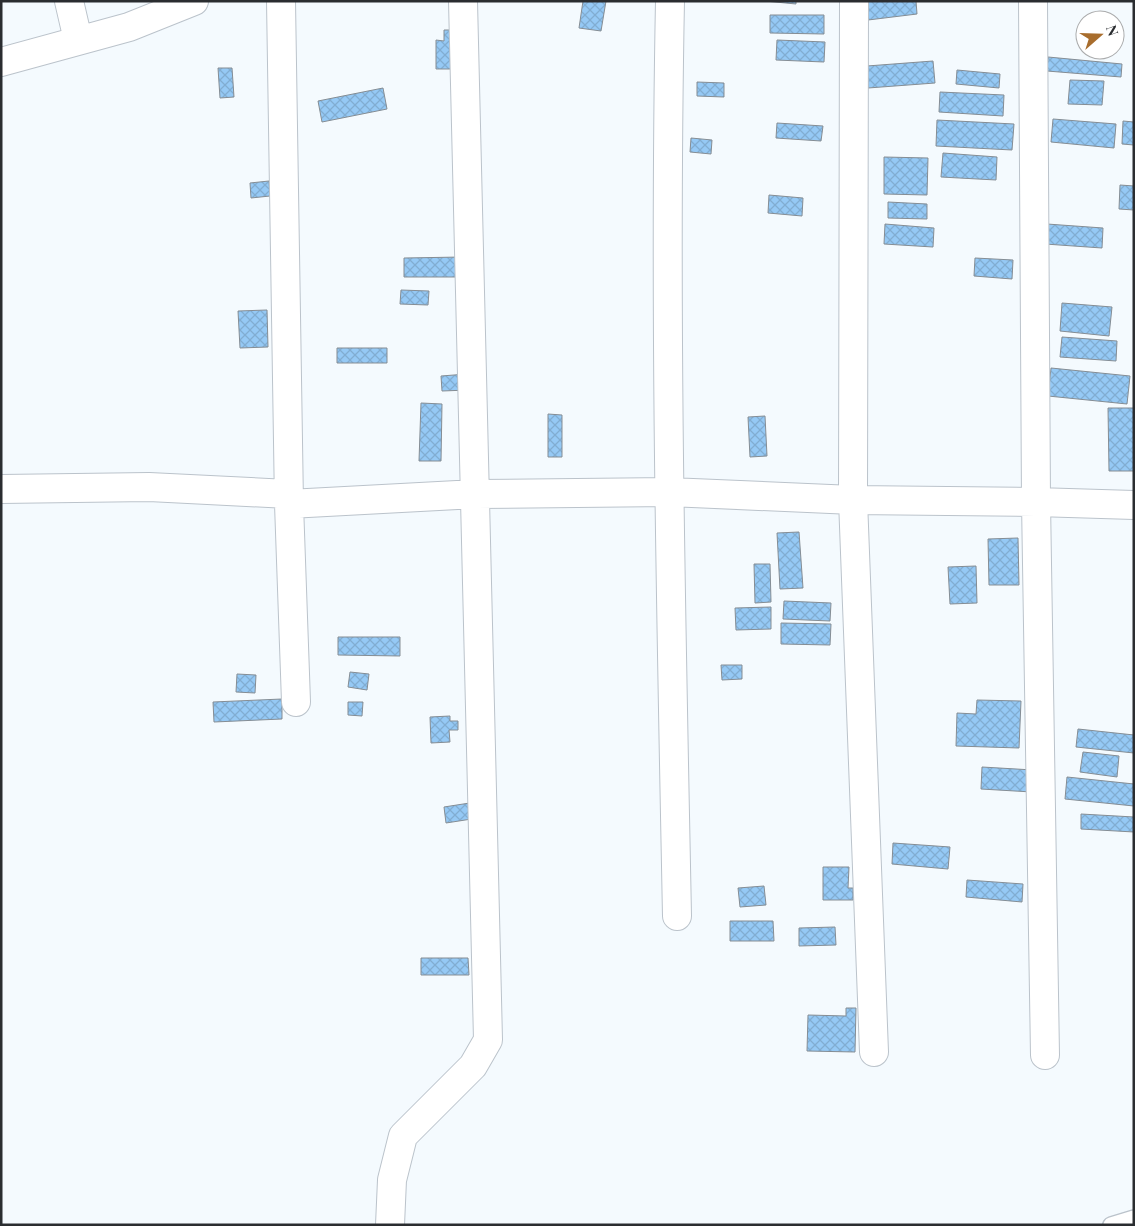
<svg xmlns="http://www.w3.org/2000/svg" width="1135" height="1226" viewBox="0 0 1135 1226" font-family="'Playfair Display',serif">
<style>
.building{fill:url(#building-cross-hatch);stroke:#858d94}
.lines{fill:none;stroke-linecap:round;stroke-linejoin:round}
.service-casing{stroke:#bbc3cb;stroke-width:18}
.minor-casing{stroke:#bbc3cb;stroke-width:30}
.service{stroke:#fff;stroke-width:15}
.minor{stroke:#fff;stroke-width:28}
</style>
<defs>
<pattern id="building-cross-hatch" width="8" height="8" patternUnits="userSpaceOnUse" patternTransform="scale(1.25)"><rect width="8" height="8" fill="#95c9f5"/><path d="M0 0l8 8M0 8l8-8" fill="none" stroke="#81add2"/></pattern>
</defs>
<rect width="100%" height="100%" fill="#f4fafe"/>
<path class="building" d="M583 1H606L601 31 579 28Z
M765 1H796V4Z
M866 1H916L917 14 868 20Z
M770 15H824V34L770 33Z
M444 30H450V39H453V69H436V40L444 41Z
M777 40 825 42 824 62 776 60Z
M1048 57 1122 64 1121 77 1047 71Z
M933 61 935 83 868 88 867 66Z
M218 68H232L234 97 220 98Z
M957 70 1000 74 999 88 956 84Z
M1070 80 1104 81 1102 105 1068 104Z
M697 82 724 83V97L697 96Z
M383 88 387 109 322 122 318 101Z
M940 92 1004 95 1003 116 939 112Z
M1053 119 1116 124 1114 148 1051 142Z
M937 120 1014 124 1012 150 936 146Z
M1123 121 1134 122V145L1122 144Z
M777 123 823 126 821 141 776 138Z
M691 138 712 140 711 154 690 152Z
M943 153 997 157 996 180 941 177Z
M884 157 928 158 927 195 884 194Z
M269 181 270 196 251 198 250 183Z
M1120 185 1134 186V210L1119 209Z
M769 195 803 198 802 216 768 213Z
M888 202 927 204V219L888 218Z
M885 224 934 228 933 247 884 244Z
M1047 224 1103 228 1102 248 1045 244Z
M462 257V277H404V258Z
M975 258 1013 260 1012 279 974 276Z
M401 290 429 291 428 305 400 304Z
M1062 303 1112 307 1109 336 1060 331Z
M267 310 268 347 240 348 238 311Z
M1062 337 1117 341 1116 361 1060 357Z
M337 348H387V363H337Z
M1051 368 1130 376 1127 404 1048 396Z
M467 374 468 390 442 391 441 376Z
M421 403 442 404 441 461H419Z
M1108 408H1134V471H1109Z
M548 414 562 415V457H548Z
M765 416 767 456 750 457 748 417Z
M799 532 803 588 780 589 777 533Z
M1018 538 1019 585H989L988 539Z
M754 564H770L771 602 755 603Z
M976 566 977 603 950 604 948 567Z
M784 601 831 603 830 621 783 619Z
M771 607V629L736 630 735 608Z
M781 623 831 624 830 645 781 644Z
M338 637H400V656L338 655Z
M721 665H742V679L722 680Z
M350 672 369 674 367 690 348 687Z
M237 674 256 675 255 693 236 692Z
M282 699V719L214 722 213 702Z
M977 700 1021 701 1019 748 956 746 957 713 976 714Z
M348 702H363L362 716 348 715Z
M450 716V721H458V730H449L450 742 431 743 430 717Z
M1078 729 1134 735V753L1076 747Z
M1083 752 1119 756 1117 777 1080 772Z
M982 767 1033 770 1032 792 981 789Z
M1067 777 1134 784V806L1065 799Z
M476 802 478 818 446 823 444 807Z
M1081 814 1134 817V832L1081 829Z
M893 843 950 847 948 869 892 864Z
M823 867H849L848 888H853V900H823Z
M967 880 1023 884 1022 902 966 897Z
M764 886 766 905 740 907 738 888Z
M730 921H773L774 941H730Z
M835 927 836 945 799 946V928Z
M421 958H468L469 975H421Z
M846 1008H856L855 1052 807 1051 808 1015 846 1016Z"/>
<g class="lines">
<g class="service-casing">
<path id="service" d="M1111 1225 1134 1218"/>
</g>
<g class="minor-casing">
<path id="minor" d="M69 1 78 40
M281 1 289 504 296 702
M670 1C664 306 671 611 677 916
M854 1 853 500 874 1052
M1033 1 1036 502 1045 1055
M1 62 129 27 194 1
M1 489 149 487 288 494
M289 504 476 494 669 492 853 500 1036 502 1134 505
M390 1225 392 1180 403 1136 473 1066 488 1040 463 1"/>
</g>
<use href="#service" class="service"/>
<use href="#minor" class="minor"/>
</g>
<rect width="1135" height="1226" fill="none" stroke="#2a2d30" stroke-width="5"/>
<g transform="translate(1100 35) rotate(70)"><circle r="24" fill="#ffffff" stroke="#aaabac"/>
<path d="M0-4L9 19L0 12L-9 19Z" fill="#a86d2d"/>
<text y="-8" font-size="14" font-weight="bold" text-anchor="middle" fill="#2a2d30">N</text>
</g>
</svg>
